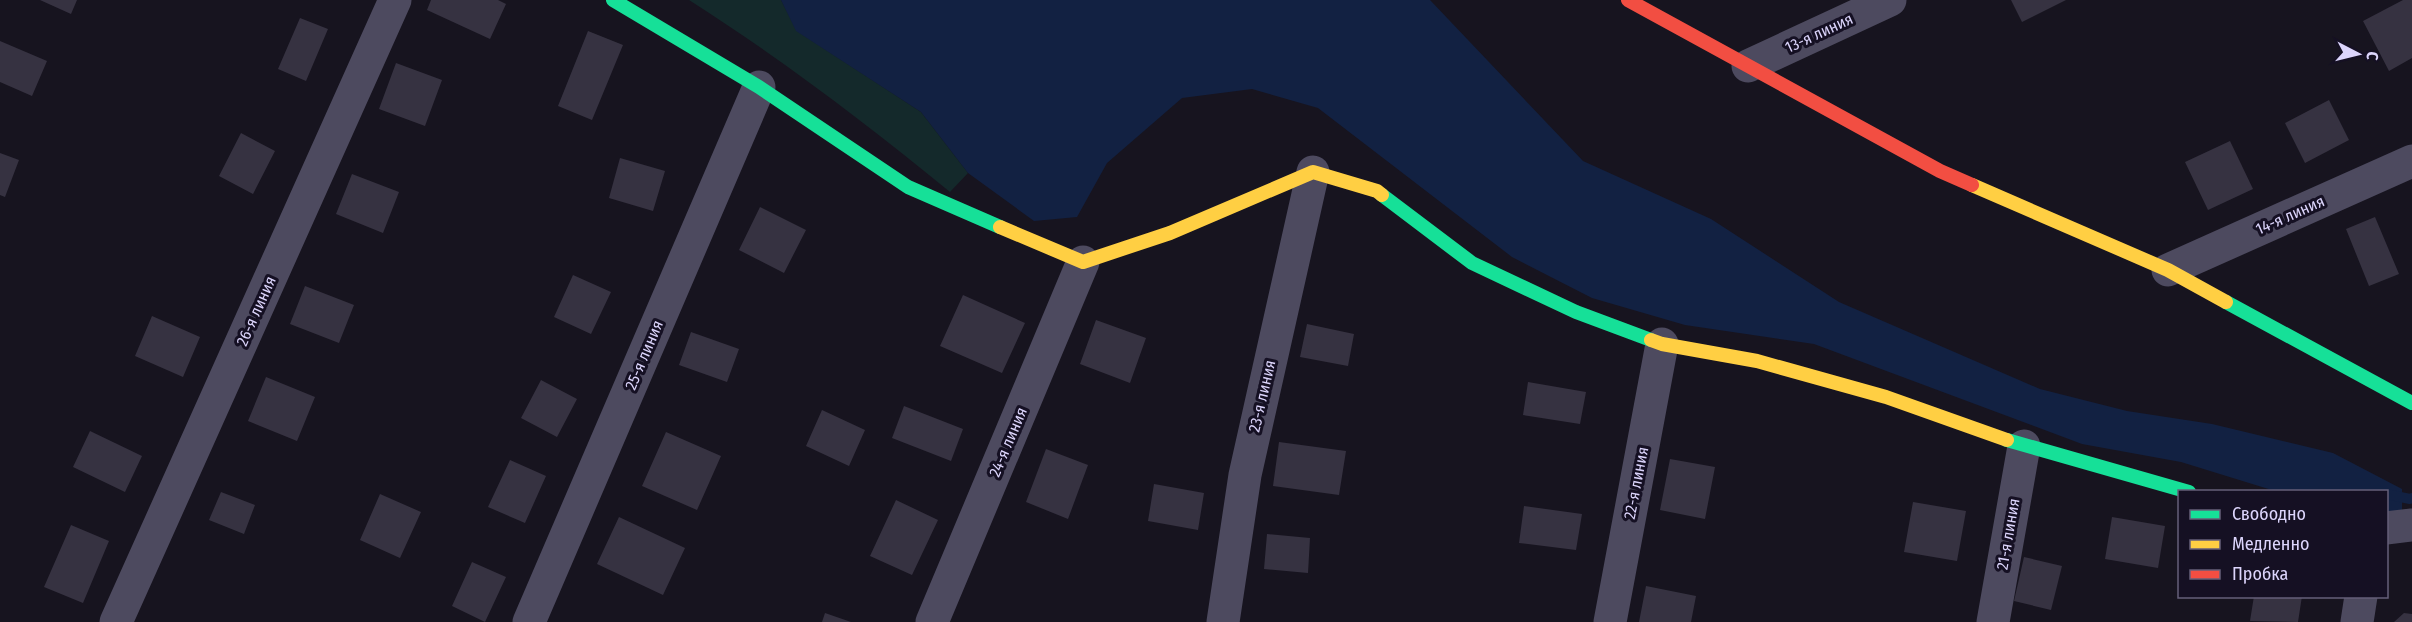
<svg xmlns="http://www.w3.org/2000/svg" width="2412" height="622" viewBox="0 0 2412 622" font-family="'Fira Sans Condensed',sans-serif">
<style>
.green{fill:#14292b}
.water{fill:#122142}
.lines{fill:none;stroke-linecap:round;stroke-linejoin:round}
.stream{stroke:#122142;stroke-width:10}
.building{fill:#363241}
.street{stroke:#4d4a5f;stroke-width:33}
.fast{stroke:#16e098;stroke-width:14}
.slow{stroke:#ffcf43;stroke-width:14}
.jam{stroke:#f24e42;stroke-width:14}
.labels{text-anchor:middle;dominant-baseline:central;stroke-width:6;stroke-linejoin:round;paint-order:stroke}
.street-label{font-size:16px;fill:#dcd5fc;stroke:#151023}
</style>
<rect width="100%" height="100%" fill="#17141f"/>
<path class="green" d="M689 0H781L797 31 921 112 968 173 950 192C867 124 780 58 689 0Z"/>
<path class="water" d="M781 0H1430L1583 161 1711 219 1839 302 2040 389 2127 411 2212 424 2333 453 2402 489V516L2387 514 2386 492 2275 491 2181 462 2082 444 1814 344 1685 325 1592 298 1512 257 1318 108 1252 89 1182 98 1107 163 1077 217 1034 221 968 173 921 112 796 31Z"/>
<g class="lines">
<path class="stream" d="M2386 494 2410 499 2412 498"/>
</g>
<path class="building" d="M40 0H77L71 14Z
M431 0H498L506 4 490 39 427 10Z
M2011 0H2066L2022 22Z
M2403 0H2412V58L2389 71 2363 21Z
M300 18 328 29 306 81 278 69Z
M588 31 623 45 592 120 558 106Z
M0 41 47 61 32 96 0 82Z
M396 63 442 80 425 126 379 109Z
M2329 100 2349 140 2305 163 2285 123Z
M241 133 275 151 253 194 219 176Z
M2230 141 2253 189 2208 210 2185 162Z
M0 153 19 160 5 197 0 195Z
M620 158 665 171 653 211 609 198Z
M352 174 399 192 383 233 336 214Z
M760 207 806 230 784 273 739 250Z
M2375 217 2399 274 2369 286 2346 229Z
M573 275 611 292 591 334 554 317Z
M305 286 354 305 339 343 290 324Z
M963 295 1025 323 1002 373 940 346Z
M152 316 200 337 183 377 135 356Z
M1096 320 1146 338 1130 383 1080 364Z
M1307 324 1354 334 1348 366 1300 357Z
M691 332 739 349 727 382 679 365Z
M266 377 315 397 297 441 248 421Z
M541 380 577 399 557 437 521 418Z
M1528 382 1586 392 1580 424 1523 415Z
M904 406 963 429 951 461 892 438Z
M822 410 865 430 849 466 806 446Z
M90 431 142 456 125 492 73 467Z
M666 432 721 456 697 510 642 486Z
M1279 442 1346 451 1339 495 1273 486Z
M1046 449 1088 465 1068 519 1026 502Z
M1670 459 1715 467 1705 519 1660 510Z
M510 460 546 476 525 523 488 507Z
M1154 484 1204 493 1198 530 1148 521Z
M221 492 255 505 244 534 209 520Z
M380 494 421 512 400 558 360 540Z
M896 500 938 520 912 575 870 556Z
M1913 502 1966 511 1957 561 1904 552Z
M1524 506 1582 514 1576 550 1519 543Z
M619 517 685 548 663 595 597 564Z
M2112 517 2165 526 2158 568 2105 559Z
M71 525 109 541 83 603 44 587Z
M1267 534 1310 538 1308 573 1264 569Z
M2024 557 2062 566 2051 610 2014 601Z
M472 562 506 577 485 622 452 606Z
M1646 586 1696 596 1691 622H1639Z
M2254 596H2302L2298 622 2250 621Z
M825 613 851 622H822Z
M2404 613 2412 614V622H2394Z"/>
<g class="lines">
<path class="street" d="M1748 66 1890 0
M2168 270 2412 161
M2386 528 2412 525
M116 622 395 0
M529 622 759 87
M932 622 1083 262
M1223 622 1245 475 1313 172
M1610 622 1662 344
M1993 622 2024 446
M2357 622 2361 596"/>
<path class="fast" d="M613 0 759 87 908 187 1000 227
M1382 195 1472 263 1576 312 1651 340
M2226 302 2412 403
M2007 440 2189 492"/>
<path class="slow" d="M1972 185 2168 270 2226 302
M1000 227 1083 262 1170 233 1313 172 1377 191 1382 195
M1651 340 1662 344 1757 361 1886 397 2007 440"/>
<path class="jam" d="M1628 0 1940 171 1972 185"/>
</g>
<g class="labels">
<g class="street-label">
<text transform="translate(1819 33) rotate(-25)">13-я линия</text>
<text transform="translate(2290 215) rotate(-24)">14-я линия</text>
<text transform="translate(256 311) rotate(-66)">26-я линия</text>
<text transform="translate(644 355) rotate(-67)">25-я линия</text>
<text transform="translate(1262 396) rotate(-77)">23-я линия</text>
<text transform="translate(1008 442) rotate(-67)">24-я линия</text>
<text transform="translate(1636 483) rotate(-79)">22-я линия</text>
<text transform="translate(2008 534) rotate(-80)">21-я линия</text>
</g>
</g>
<rect x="2178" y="490" width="210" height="108" fill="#151023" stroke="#655f7a" stroke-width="1.5"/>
<rect x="2190" y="510" width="30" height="9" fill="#16e098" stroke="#655f7a" stroke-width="1.5"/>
<text x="2232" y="520" font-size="18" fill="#dcd5fc">Свободно</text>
<rect x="2190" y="540" width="30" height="9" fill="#ffcf43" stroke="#655f7a" stroke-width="1.5"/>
<text x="2232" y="550" font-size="18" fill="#dcd5fc">Медленно</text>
<rect x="2190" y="570" width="30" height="9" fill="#f24e42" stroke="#655f7a" stroke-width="1.5"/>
<text x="2232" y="580" font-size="18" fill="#dcd5fc">Пробка</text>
<g transform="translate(2358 54) rotate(97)" stroke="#151023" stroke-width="4.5" paint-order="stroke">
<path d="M0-4.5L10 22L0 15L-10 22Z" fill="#dcd5fc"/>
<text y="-9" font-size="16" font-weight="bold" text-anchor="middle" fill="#dcd5fc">С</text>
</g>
</svg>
